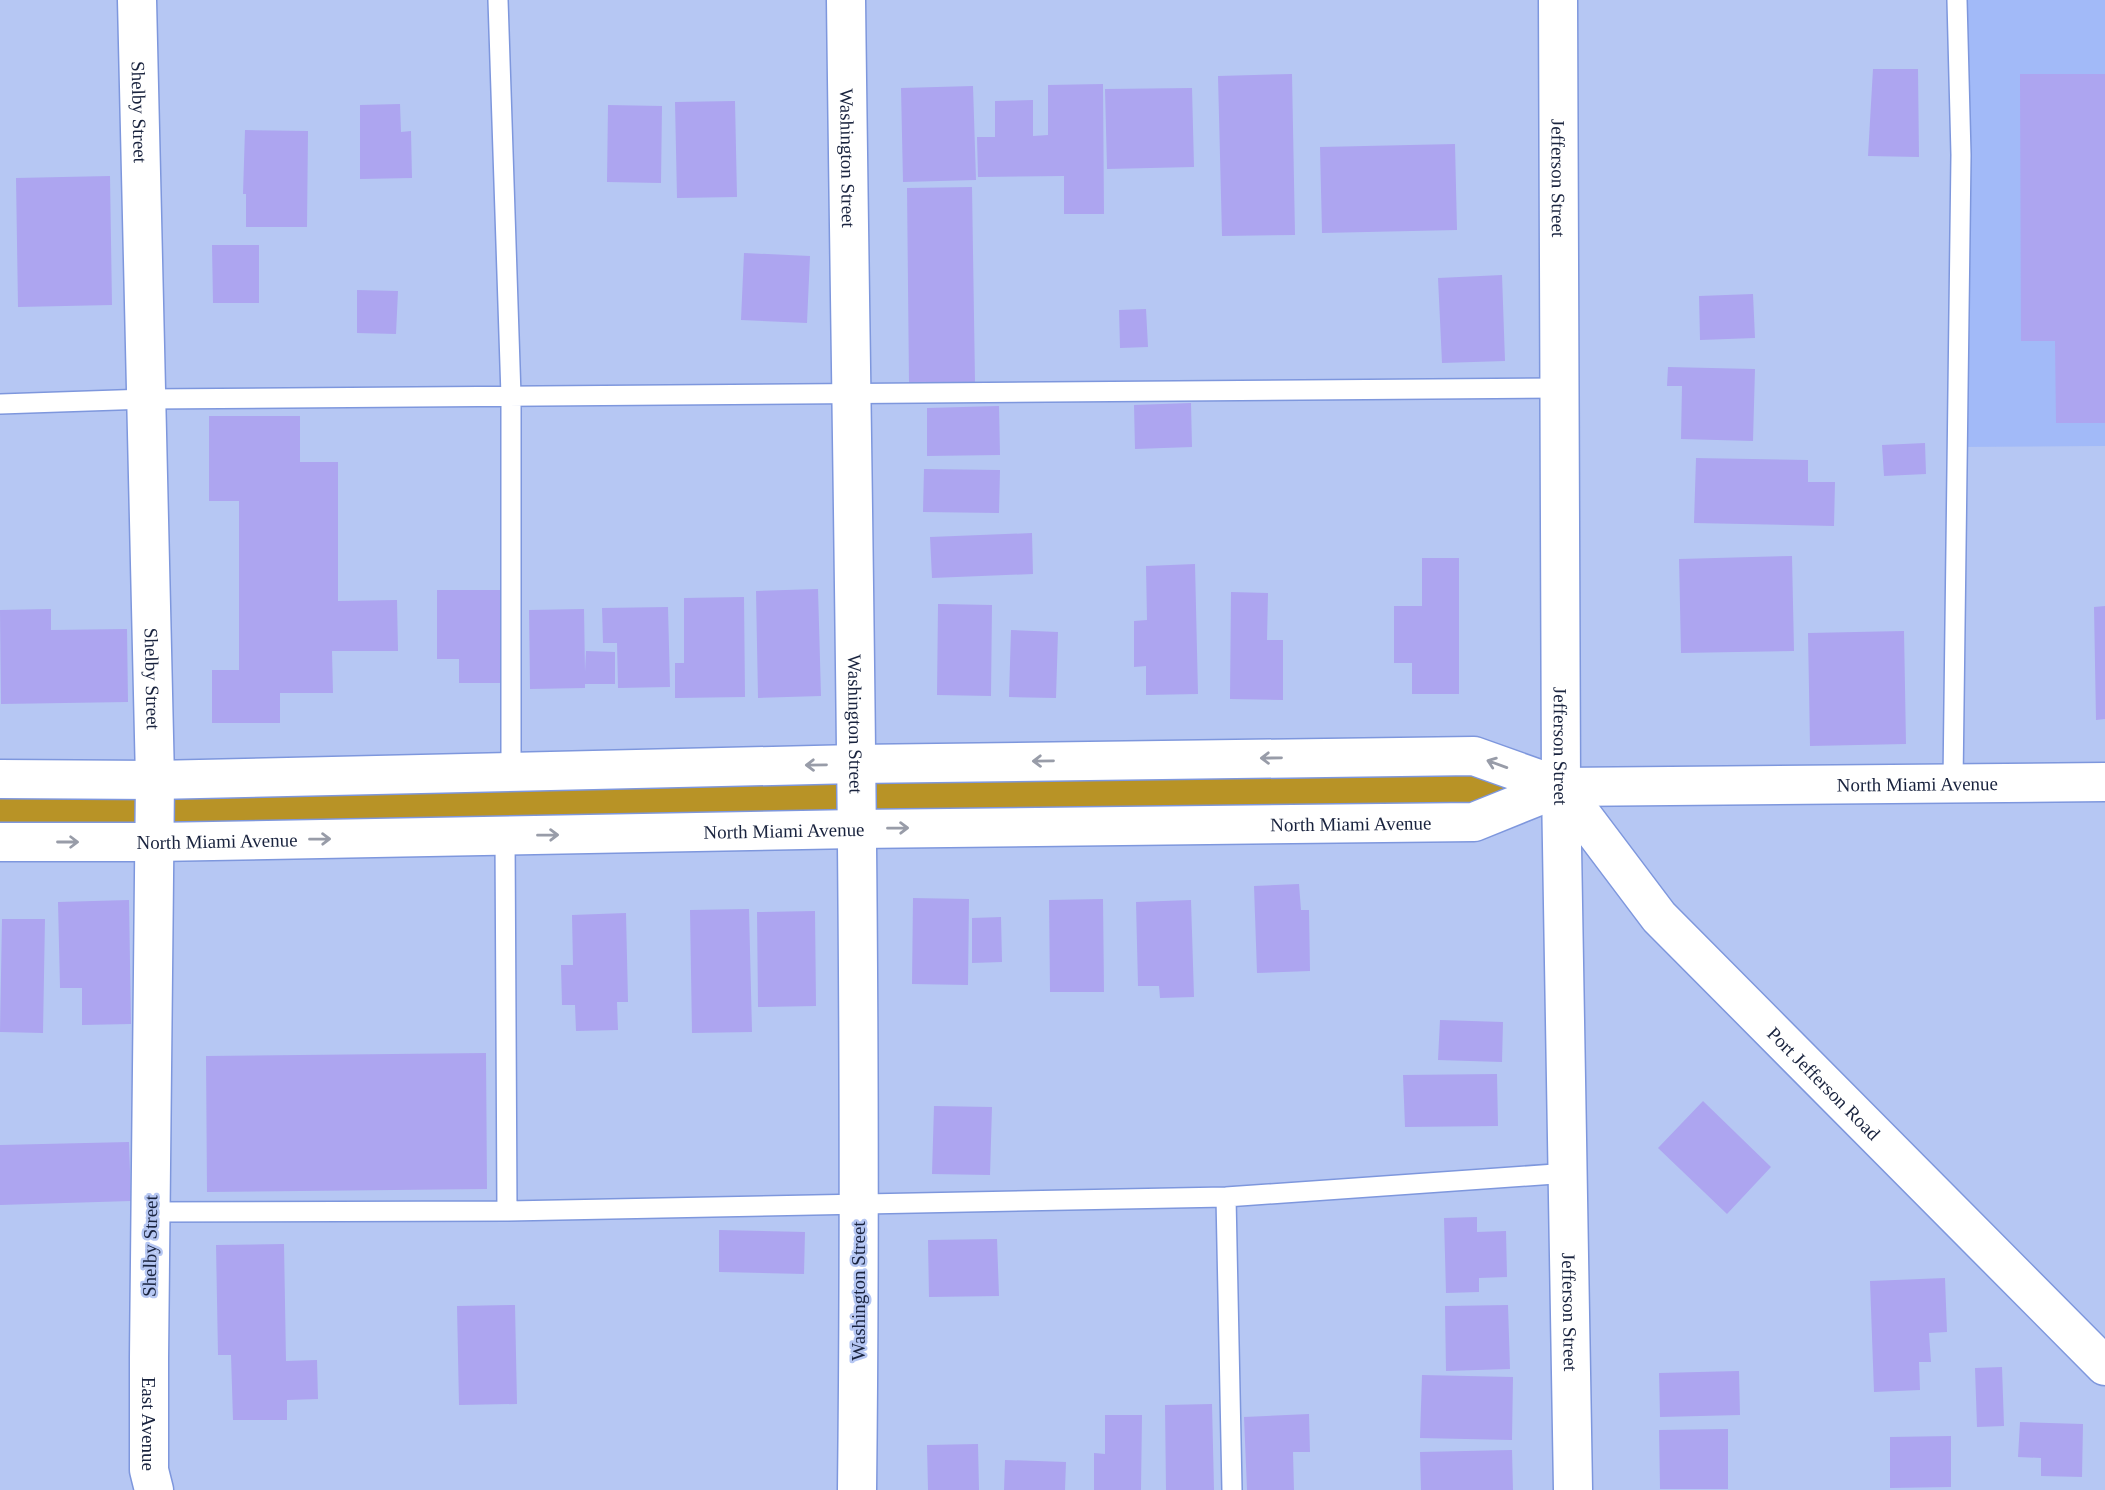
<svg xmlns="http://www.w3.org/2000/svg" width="2105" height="1490" viewBox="0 0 2105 1490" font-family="'Times New Roman',serif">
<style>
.built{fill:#a2baf8}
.green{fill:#b89326}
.building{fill:#ada5f0}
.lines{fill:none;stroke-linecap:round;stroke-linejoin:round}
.service-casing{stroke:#7e97dd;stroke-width:22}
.minor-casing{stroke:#7e97dd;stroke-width:41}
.service{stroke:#fff;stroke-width:19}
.minor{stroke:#fff;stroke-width:38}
.oneway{stroke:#989ca8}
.labels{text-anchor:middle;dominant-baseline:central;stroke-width:5;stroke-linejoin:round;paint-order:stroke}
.street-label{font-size:19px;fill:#19233e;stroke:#b6c7f3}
</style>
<rect width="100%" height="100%" fill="#b6c7f3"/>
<path class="built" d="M1957 0H2105V446L1957 447Z"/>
<path class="green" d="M1474 756 1561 787 1474 822 0 842V779Z"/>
<path class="building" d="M1873 69H1918L1919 157 1868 156Z
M1292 74 1295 235 1222 236 1218 76Z
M2020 74H2105V423H2056L2055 341H2021Z
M1103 84 1104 214H1064V176L978 177 977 137H995V101L1033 100V136L1048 135V85Z
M973 86 976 180 903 182 901 88Z
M1192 88 1194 167 1107 169 1105 89Z
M735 101 737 197 677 198 675 102Z
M400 104 401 132 411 131 412 178 360 179V105Z
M608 105 662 106 661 183 607 182Z
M245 130 308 131 307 227H246V194H243Z
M1455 144 1457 230 1322 233 1320 147Z
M110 176 112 305 18 307 16 178Z
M972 187 975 382 909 383 907 188Z
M212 245H259V303H213Z
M744 253 810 256 807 323 741 320Z
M1502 275 1505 361 1442 363 1438 278Z
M357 290 398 291 396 334 357 333Z
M1753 294 1755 338 1700 340 1699 296Z
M1146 309 1148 347 1120 348 1119 310Z
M1668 367 1755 369 1753 441 1681 439 1682 386H1667Z
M1191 403 1192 447 1135 449 1134 405Z
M999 406 1000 455 927 456V408Z
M209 416H300V462H338V601L397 600 398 651H332L333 693H280V723H212V670H239V501H209Z
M1925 443 1926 474 1884 476 1882 445Z
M1696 458 1808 460V482H1835L1834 526 1694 523Z
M924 469 1000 470 999 513 923 512Z
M1032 533 1033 574 932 578 930 537Z
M1792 556 1794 651 1681 653 1679 559Z
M1422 558H1459V694H1412V663H1394V606H1422Z
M1195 564 1198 694 1146 695V666L1134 667V621L1147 620 1146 566Z
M818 589 821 696 758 698 756 591Z
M437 590H501V683H459V659H437Z
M1231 592 1268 593 1267 640H1283V700L1230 699Z
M744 597 745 697 675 698V663H684V598Z
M938 604 992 605 991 696 937 695Z
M2105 606V719L2096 720 2094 607Z
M668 607 670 687 618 688 617 643H603L602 608Z
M51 609V630L127 629 128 702 1 704 0 610Z
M584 609 585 672 586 651 615 652V684H585V688L530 689 529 610Z
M1011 630 1058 632 1056 698 1009 697Z
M1904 631 1906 744 1810 746 1808 633Z
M1299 884 1301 910H1309L1310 971 1257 973 1254 886Z
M913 898 969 899 968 985 912 984Z
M1103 899 1104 992H1050L1049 900Z
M129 900 131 1024 82 1025V988H60L58 902Z
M1191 900 1194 997 1160 998 1159 986H1138L1136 902Z
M749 909 752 1032 692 1033 690 910Z
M815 911 816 1006 758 1007 757 912Z
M626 913 628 1002H617L618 1030 576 1031 575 1005H562L561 965H573L572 915Z
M1001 917 1002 962 972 963V918Z
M2 919H45L43 1033 0 1032Z
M1440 1020 1503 1022 1502 1062 1438 1060Z
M486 1053 487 1189 207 1192 206 1056Z
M1497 1074 1498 1126 1405 1127 1403 1075Z
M1703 1101 1771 1167 1727 1214 1658 1148Z
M934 1106 992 1107 990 1175 932 1174Z
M129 1142 131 1201 0 1205V1145Z
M1477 1217V1232L1506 1231 1507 1277 1479 1278V1292L1446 1293 1444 1218Z
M719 1230 805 1232 804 1274 719 1272Z
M997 1239 999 1296 929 1297 928 1240Z
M284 1244 286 1361 317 1360 318 1399 287 1400V1420H233L231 1355H218L216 1245Z
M1945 1278 1947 1332 1929 1333 1931 1362H1919L1920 1390 1874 1392 1870 1281Z
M515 1305 517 1404 459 1405 457 1306Z
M1508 1305 1510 1369 1446 1371 1445 1306Z
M2002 1367 2004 1426 1977 1427 1975 1368Z
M1739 1371 1740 1415 1660 1417 1659 1373Z
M1422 1375 1513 1377 1512 1440 1420 1438Z
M1212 1404 1214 1490H1166L1165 1405Z
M1309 1414 1310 1452H1293L1294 1490H1247L1244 1417Z
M1105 1415H1142L1141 1490H1094V1453L1105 1454Z
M2020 1422 2083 1424 2082 1477 2041 1476V1458L2018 1457Z
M1728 1429V1489H1660L1659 1430Z
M1951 1436V1487L1890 1488V1437Z
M978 1444 979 1490H928L927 1445Z
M1512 1450 1513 1490H1421L1420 1452Z
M1005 1460 1066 1462 1065 1490H1004Z"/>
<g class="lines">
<g class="service-casing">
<path id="service" d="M498 0 511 396V772
M0 404 147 399 1561 388
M1953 782 1961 155 1957 0
M505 836 507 1211
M1226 1197 1232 1490
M151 1212 507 1211 1226 1197 1569 1173"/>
</g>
<g class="minor-casing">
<g id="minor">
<path id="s1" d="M137 0 155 780 149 1358V1470L154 1490"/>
<path id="s2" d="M846 0C852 497 863 993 857 1490"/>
<path id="s3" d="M1558 0 1561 787 1573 1490"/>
<path id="s4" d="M0 779 155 780 856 764 1474 756 1561 787 2105 782"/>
<path id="s5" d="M1561 787 1659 917 2105 1366"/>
<path id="s6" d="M0 842H155L856 829 1474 822 1561 787"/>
</g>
</g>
<use href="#service" class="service"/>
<use href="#minor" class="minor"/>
</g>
<defs><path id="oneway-shaft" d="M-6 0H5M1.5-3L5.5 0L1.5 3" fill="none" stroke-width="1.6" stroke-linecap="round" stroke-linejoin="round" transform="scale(1.75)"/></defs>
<g class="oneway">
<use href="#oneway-shaft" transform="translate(1271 758) rotate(179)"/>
<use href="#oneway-shaft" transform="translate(1043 761) rotate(179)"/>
<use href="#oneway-shaft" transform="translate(1497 764) rotate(-160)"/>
<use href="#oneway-shaft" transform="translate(816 765) rotate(179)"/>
<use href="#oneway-shaft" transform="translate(898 828) rotate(-1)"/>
<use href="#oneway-shaft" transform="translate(548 835) rotate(-1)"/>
<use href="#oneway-shaft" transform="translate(320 839) rotate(-1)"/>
<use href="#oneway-shaft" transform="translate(68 842)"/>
</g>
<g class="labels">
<g class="street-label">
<text stroke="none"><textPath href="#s1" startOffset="112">Shelby Street</textPath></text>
<text stroke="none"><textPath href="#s2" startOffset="158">Washington Street</textPath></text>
<text stroke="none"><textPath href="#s3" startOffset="178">Jefferson Street</textPath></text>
<text stroke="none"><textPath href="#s1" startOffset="679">Shelby Street</textPath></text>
<text stroke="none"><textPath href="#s2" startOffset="724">Washington Street</textPath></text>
<text stroke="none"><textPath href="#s3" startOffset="746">Jefferson Street</textPath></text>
<text stroke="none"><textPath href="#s4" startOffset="1923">North Miami Avenue</textPath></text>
<text stroke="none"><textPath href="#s6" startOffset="1351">North Miami Avenue</textPath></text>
<text stroke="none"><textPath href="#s6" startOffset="784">North Miami Avenue</textPath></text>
<text stroke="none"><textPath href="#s6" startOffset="217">North Miami Avenue</textPath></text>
<text stroke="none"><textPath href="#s5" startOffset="397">Port Jefferson Road</textPath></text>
<text transform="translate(150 1246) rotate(-89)">Shelby Street</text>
<text transform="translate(858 1291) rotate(-90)">Washington Street</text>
<text stroke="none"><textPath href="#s3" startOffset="1312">Jefferson Street</textPath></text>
<text stroke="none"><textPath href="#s1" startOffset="1424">East Avenue</textPath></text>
</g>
</g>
</svg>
